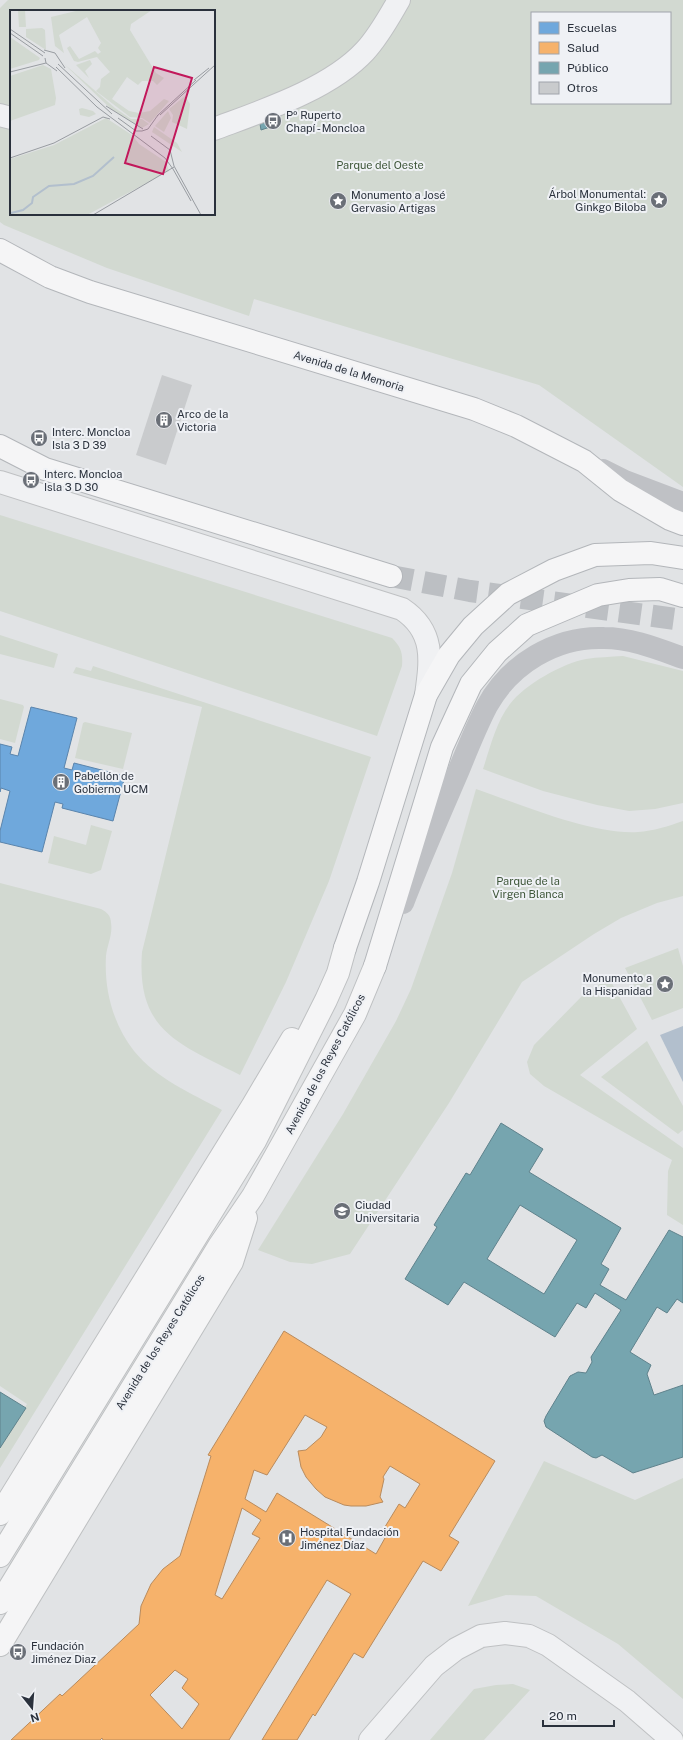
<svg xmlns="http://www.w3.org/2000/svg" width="683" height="1740" viewBox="0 0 683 1740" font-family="'Public Sans',sans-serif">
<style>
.green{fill:#d2d9d1;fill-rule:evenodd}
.water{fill:#b2bfcd}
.schools{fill:#6fa8dc;stroke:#5a84ac}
.health{fill:#f6b26b;stroke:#b98b5d;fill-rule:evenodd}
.public{fill:#76a5af;stroke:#5f828c;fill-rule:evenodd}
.building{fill:#c9cbcd}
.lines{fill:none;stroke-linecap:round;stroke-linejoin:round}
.trunk-tunnel{stroke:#bcbfc3;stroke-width:22;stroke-dasharray:22 11;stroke-linecap:butt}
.minor-casing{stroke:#bfc1c3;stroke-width:24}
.primary-casing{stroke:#bec0c2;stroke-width:24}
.trunk-casing{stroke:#b3b6ba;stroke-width:24}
.minor{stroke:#f0f1f3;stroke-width:22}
.secondary{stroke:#bfc1c5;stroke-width:22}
.primary{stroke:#f5f5f6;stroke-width:22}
.trunk{stroke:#f5f5f6;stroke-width:22}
.labels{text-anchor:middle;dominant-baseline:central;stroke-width:4;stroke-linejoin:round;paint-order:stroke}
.poi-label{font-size:11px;fill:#2a313c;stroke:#eff1f5;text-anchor:start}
.park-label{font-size:11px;fill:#3e5639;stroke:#eff1f5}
.street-label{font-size:11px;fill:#2a313c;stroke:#eff1f5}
.inset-river{fill:none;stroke:#b2bfcd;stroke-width:2}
.inset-road{fill:none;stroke:#989ca1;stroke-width:1}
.view{fill:#c2185b;fill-opacity:0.15;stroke:#c2185b;stroke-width:2}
.inset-edge{fill:none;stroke:#2a313c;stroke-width:2}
</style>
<rect width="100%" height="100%" fill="#e1e3e5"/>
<path class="green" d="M8 0H683V487L539 385 254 299 249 316 107 268 4 225 0 222V8ZM11 11H214V214H11ZM532 13H670V103H532Z
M0 515 392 638C401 647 403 653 402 666L377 736 0 611Z
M0 635 58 654 54 668 0 654Z
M623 656 683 671V803L655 809 629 811 597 805 543 791 483 769C490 748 496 722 510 704 524 685 563 663 586 659 598 657 610 657 623 656Z
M93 666 371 757 329 881 286 982 240 1075C180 1044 136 1032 142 952L202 707 73 673 76 667 91 671Z
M0 699 23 705 24 707 15 743 0 739Z
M85 722 132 733 123 769 75 758 83 723Z
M476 789C520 804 592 835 638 832 653 831 669 826 683 821V896L657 903 621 918 594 934 522 982 449 1103 350 1254 312 1264 290 1262 258 1250 343 1114 396 1021 411 989 452 873Z
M91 825 112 831 101 870 91 874 48 863 54 836 86 845Z
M0 883 101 909C107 912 111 916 111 923 113 934 107 945 106 956 104 990 113 1024 134 1051 157 1079 191 1093 222 1110L0 1468V1448L27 1404 0 1386Z
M678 948 683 966V1008L652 1020 625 968Z
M609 978 637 1029 580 1075 683 1148V1225L667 1215 668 1171 672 1160 544 1086 530 1074 527 1062 534 1045 584 994Z
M647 1041 683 1106V1130L678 1134 601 1077Z
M544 1461 635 1500 683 1478V1699L618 1644 536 1596 506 1595 468 1606Z
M513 1684 530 1690 484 1740H430L474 1689 496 1685Z"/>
<path class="water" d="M683 1026V1082L660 1035Z"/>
<path class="schools" d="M31 707 77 718 64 768 72 770 74 763 125 776 113 821 62 808 63 804 55 802 42 852 0 842V831L10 791 1 788 0 792V744L12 747 10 754 18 756Z"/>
<path class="health" d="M284 1331 495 1461 449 1536 459 1542 441 1571 423 1561 363 1658 354 1653 315 1716 313 1714 297 1740H262L351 1594 327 1580 229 1740H103L102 1738 100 1740H11L60 1694 62 1696 139 1624 141 1606 151 1584 163 1569 180 1556 211 1456 208 1455ZM305 1415 327 1427 321 1437 306 1450 298 1451 301 1467 306 1477 316 1489 325 1497 344 1505 351 1506H366L383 1502 380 1497 384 1479 383 1477 390 1466 420 1484 405 1508 399 1504 380 1535 385 1538 376 1554 277 1493 266 1512 245 1499 254 1470 267 1475ZM242 1508 261 1520 252 1534 260 1538 222 1599 215 1595ZM175 1670 188 1679 182 1688 199 1704 182 1729 150 1695Z"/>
<path class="public" d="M277 118 279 124 261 130 260 124Z
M501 1123 543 1149 529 1172 621 1228 601 1264 609 1269 600 1285 626 1300 669 1230 683 1237V1303L677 1299 667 1313 657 1307 630 1352 651 1365 647 1374 654 1395 683 1385V1457L633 1473 602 1455 596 1458 592 1457 546 1427 544 1421 546 1416 570 1376 578 1372 586 1373 592 1362 591 1357 621 1310 595 1293 586 1308 577 1303 555 1337 464 1282 448 1305 405 1279 437 1227 434 1225 466 1173 470 1175ZM520 1205 577 1240 544 1294 487 1259Z
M0 1392 26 1408 0 1448Z"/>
<path class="building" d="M162 375 192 385 166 465 136 455Z"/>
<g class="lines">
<path class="trunk-tunnel" d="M391 576 470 591 683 620"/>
<g class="minor-casing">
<path id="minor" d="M0 115 11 118
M214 129C262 111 330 89 365 51 379 36 389 17 399 0
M0 482 402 609C435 631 431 660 426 695
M370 1740 434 1666 456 1649 481 1636 505 1633 529 1636 548 1645 627 1701 672 1740"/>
</g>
<g class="primary-casing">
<path id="primary" d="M0 1514 253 1105 292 1039
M0 1556 255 1141 326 1000 338 973 345 948
M0 1603 219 1246 253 1196 355 1014 375 966
M0 1645 232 1262 246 1218"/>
</g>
<g class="trunk-casing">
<path id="trunk" d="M0 250 50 277 90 292 474 409 516 426 584 461 620 490 670 519 683 524
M0 446 45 469 391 576
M345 948 368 882 426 695 449 655 473 626 508 594 554 570 595 555 651 553 683 558
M375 966 442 747 471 684 497 652 527 625 598 595 629 590 660 589 683 596"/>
</g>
<use href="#minor" class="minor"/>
<path class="secondary" d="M603 470 625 481 683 503
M403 903C420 859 439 816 458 772 467 750 476 727 487 706 510 664 556 636 604 638 631 638 658 649 683 658"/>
<use href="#primary" class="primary"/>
<use href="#trunk" class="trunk"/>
</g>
<defs>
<g id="bus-disc" transform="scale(0.9)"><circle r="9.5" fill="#6a6f77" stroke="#eff1f5"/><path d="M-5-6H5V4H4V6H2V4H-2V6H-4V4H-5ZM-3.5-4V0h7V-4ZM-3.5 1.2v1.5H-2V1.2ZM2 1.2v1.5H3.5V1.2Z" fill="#fff"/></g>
<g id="sight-disc" transform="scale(0.9)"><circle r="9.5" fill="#6a6f77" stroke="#eff1f5"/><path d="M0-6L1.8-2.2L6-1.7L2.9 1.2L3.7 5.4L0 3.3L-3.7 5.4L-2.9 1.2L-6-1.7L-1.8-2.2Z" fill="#fff"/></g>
<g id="building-disc" transform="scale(0.9)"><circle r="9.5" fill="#6a6f77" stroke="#eff1f5"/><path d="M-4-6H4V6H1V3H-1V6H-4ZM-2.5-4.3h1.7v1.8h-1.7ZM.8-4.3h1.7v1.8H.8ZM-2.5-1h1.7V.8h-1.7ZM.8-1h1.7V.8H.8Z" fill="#fff"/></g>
<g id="university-disc" transform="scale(0.9)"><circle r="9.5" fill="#6a6f77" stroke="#eff1f5"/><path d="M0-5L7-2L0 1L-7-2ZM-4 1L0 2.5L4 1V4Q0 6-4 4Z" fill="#fff"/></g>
<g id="hospital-disc" transform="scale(0.9)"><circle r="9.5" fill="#6a6f77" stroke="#eff1f5"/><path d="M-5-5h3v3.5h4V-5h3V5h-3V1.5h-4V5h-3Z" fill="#fff"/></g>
</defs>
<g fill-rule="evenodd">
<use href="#bus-disc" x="273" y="121"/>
<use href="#sight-disc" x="659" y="200"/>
<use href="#sight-disc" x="338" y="201"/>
<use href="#building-disc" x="164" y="420"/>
<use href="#bus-disc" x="39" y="438"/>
<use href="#bus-disc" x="31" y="480"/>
<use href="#building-disc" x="61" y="782"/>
<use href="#sight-disc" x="665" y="984"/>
<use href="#university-disc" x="342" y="1211"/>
<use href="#hospital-disc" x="287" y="1538"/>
<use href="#bus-disc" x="18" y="1652"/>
</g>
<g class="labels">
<g class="poi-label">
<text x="286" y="115">Pº Ruperto<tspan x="286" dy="13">Chapí - Moncloa</tspan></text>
<text x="646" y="194" text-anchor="end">Árbol Monumental:<tspan x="646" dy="13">Ginkgo Biloba</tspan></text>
<text x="351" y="195">Monumento a José<tspan x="351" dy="13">Gervasio Artigas</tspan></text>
<text x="177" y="414">Arco de la<tspan x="177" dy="13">Victoria</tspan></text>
<text x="52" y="432">Interc. Moncloa<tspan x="52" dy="13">Isla 3 D 39</tspan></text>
<text x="44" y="474">Interc. Moncloa<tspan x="44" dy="13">Isla 3 D 30</tspan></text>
<text x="74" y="776">Pabellón de<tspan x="74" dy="13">Gobierno UCM</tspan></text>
<text x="652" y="978" text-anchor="end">Monumento a<tspan x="652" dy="13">la Hispanidad</tspan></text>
<text x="355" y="1205">Ciudad<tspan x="355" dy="13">Universitaria</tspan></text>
<text x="300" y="1532">Hospital Fundación<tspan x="300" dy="13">Jiménez Díaz</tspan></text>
<text x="31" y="1646">Fundación<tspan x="31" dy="13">Jiménez Diaz</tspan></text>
</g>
<g class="park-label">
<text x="380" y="165">Parque del Oeste</text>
<text x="528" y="881">Parque de la<tspan x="528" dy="13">Virgen Blanca</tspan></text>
</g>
<g class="street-label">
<text transform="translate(349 371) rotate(17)">Avenida de la Memoria</text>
<text transform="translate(325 1064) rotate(-62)">Avenida de los Reyes Católicos</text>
<text transform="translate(160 1342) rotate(-58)">Avenida de los Reyes Católicos</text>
</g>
</g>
<g transform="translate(10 10)">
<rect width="205" height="205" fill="#e1e3e5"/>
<path d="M8 0H15L16 17H9ZM70 0H142L121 14 120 20 146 63 154 68 147 75 143 71H132L128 75 117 67 102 89 119 101 129 103 140 101 154 89 159 91 140 113 132 108 120 107 86 81 90 77 91 69 100 62 87 47 68 52 64 51 57 38 60 36 69 49 85 41 88 44 91 42 88 38 91 33 77 7 49 25 54 43 45 36 41 7ZM32 18 35 20 36 40 16 27V19ZM0 27 30 48 29 50 0 59ZM80 50 82 54 75 61 79 68 66 55ZM53 53 105 98 121 109H132L139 114 132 118 101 99ZM33 55 41 59 46 88 45 95 0 111V66ZM180 82 175 86 180 94 177 119 162 112 163 105 159 99ZM72 98 83 101 86 104 79 107 70 105 69 99ZM158 101 161 108 154 122 160 126 145 116ZM96 108 122 125 129 134 156 152 159 161 77 205H0V149L44 135ZM144 117 167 133 172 142 142 122Z" fill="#d2d9d1"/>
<path class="inset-river" d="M1 203 13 200 22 193 23 187 39 176 64 174 83 166 104 147"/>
<path class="inset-road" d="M0 19 35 43M0 23 33 46M34 40 45 43 55 58M35 48 36 53 47 61M48 54 102 104M46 57 87 97 155 148 163 159M0 62 36 53M184 70 199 58M96 96 133 119M150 105 205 55M147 106 186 70M108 108 126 121H132L138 119 148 105M141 126 160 140 164 156M0 148 44 133 93 107 100 109M164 156 191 205M163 159 181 191M83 205 164 157"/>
<path class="view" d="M144 57 182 68 153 164 115 153Z"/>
<rect width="205" height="205" class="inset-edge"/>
</g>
<rect x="531" y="12" width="140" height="92" fill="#eff1f5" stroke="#a0a4ab"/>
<rect x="539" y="22" width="20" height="12" fill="#6fa8dc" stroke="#a0a4ab"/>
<text x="567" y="32" font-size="12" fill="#2a313c">Escuelas</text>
<rect x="539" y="42" width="20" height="12" fill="#f6b26b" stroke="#a0a4ab"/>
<text x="567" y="52" font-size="12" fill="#2a313c">Salud</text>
<rect x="539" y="62" width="20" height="12" fill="#76a5af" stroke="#a0a4ab"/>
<text x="567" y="72" font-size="12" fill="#2a313c">Público</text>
<rect x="539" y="82" width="20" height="12" fill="#c9cbcd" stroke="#a0a4ab"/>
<text x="567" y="92" font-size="12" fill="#2a313c">Otros</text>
<g transform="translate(32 1708) rotate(163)" stroke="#eff1f5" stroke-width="3" paint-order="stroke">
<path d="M0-3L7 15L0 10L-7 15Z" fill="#2a313c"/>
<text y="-6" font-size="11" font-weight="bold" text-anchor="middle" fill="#2a313c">N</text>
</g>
<path d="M543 1720v6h71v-6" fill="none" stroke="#2a313c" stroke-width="2"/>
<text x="549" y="1720" font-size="12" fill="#2a313c" stroke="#eff1f5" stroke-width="3" paint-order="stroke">20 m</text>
</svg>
